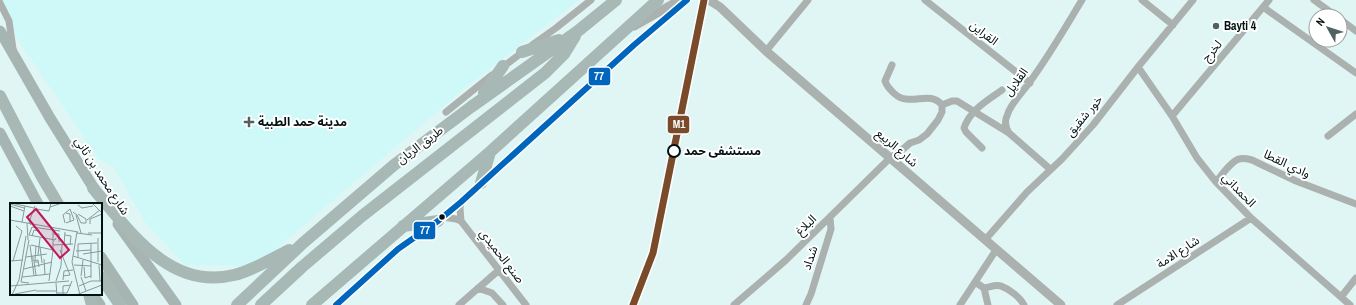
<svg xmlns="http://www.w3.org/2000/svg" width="1356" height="305" viewBox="0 0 1356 305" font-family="'Archivo Narrow','Noto Sans Arabic',sans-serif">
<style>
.built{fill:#cff9f8}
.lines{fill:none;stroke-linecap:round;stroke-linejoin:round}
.minor{stroke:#aab1af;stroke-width:7}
.tertiary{stroke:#aab1af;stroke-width:9}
.primary{stroke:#a7b5b2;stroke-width:11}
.trunk{stroke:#a8b8b4;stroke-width:12}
.bus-1-casing{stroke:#fff;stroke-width:9}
.bus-1{stroke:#0065bd;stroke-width:6}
.metro-1-casing{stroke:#fff;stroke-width:10}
.metro-1{stroke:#7a4b2a;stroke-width:7}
.poi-dot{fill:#506161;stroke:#fff;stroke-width:1.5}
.stop-dot{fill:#fff;stroke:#021112;stroke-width:2}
.bus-dot{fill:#021112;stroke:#fff;stroke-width:1.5}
.labels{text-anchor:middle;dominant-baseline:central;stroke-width:4;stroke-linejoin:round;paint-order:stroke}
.poi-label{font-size:12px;font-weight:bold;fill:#021112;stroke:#fff;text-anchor:start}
.street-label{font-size:12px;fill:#021112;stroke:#fff}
.stop-label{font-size:12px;font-weight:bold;fill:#021112;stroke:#fff;text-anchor:start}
.inset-road{fill:none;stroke:#879a9a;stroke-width:1}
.view{fill:#c2185b;fill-opacity:0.15;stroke:#c2185b;stroke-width:2}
.inset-edge{fill:none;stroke:#021112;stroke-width:2}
.line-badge{stroke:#fff;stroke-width:1.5}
.badge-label{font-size:11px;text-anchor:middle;font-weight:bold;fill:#fff}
</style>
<rect width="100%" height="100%" fill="#e0f6f5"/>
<path class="built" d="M0 0H579L470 84 256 266 185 265 146 224 113 166 99 160 6 22Z"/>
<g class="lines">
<path class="minor" d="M925 0 1030 83
M1142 0 1173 25
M1314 0 1336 16
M0 3 9 21 13 49
M1263 7 1356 73
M1340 19 1356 31
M532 45 556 28 591 0
M766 51 808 0
M1138 67 1172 116 1197 158 1216 182 1251 218 1350 305
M500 69 524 51
M942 105 952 101H957L1009 133
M446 112 492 75
M1172 116 1269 0
M1328 136 1356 114
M982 148 966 132 964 128C970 110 987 101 1002 90
M1050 169 1009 133C1006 128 1004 122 1007 116 1010 104 1022 93 1029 83 1049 56 1065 28 1082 0
M1216 182C1221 176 1231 161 1239 159 1243 158 1248 159 1252 160L1296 181 1356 204
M461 202 460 208 461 221 526 305
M443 217 456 219 461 221
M985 240 1027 192 1062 159 1093 125 1138 67 1193 0
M975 282 984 288C990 287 996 284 1001 286 1009 289 1020 297 1024 305
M478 288 492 293 503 305
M984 288 988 305
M1341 297 1356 278
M336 305 398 249 438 221 461 202 634 45 687 0
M459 305 499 270
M734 305 786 260 890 158 902 150 910 143 919 140 927 134 938 120 942 112V105C932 93 919 101 906 99 898 99 888 89 885 81L892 65
M806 305 811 294 831 229 830 217
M960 305 996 250
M1117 305 1251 218"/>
<path class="tertiary" d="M709 0 720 7 766 51 1061 305
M634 26 680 0"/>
<path class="primary" d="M0 31 50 118 98 195
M0 133 38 204
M118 224 176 305
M101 257 133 305
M92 294 100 305"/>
<path class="trunk" d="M522 52 559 40
M484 93 503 66
M0 96 42 177 58 204
M481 183 490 152
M93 188C129 230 169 291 234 275 254 270 271 259 289 250
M403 226 438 221
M101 277 120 305
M89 294 92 305
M237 305 303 243 394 165 471 107 578 31 616 0
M261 305 302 267 362 216 545 73 564 54 575 36
M312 305 490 152 658 0"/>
<g class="bus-1-casing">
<path id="bus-1" d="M336 305 398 249 438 221 461 202 634 45 687 0"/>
</g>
<use href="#bus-1" class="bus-1"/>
<g class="metro-1-casing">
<path id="metro-1" d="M633 305 653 253 704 0"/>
</g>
<use href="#metro-1" class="metro-1"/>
</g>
<g class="poi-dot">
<circle cx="1216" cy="26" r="4"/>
<path d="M247 116h4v4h4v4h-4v4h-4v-4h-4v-4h4z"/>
</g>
<circle class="stop-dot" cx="674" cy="151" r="6"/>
<circle class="bus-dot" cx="442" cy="217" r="3.5"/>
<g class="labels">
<g class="poi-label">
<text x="1224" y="26">Bayti 4</text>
<text x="258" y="122">مدينة حمد الطبية</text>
</g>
<g class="street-label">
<text transform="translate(984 33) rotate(38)">القراين</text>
<text transform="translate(1212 51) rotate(-50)">لخرج</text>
<text transform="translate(1016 82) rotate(-54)">القلايل</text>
<text transform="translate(1084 116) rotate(-50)">خور شقيق</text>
<text transform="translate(420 145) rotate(-37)">طريق الريان</text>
<text transform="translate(897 148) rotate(41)">شارع الربيع</text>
<text transform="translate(1287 164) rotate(25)">وادي القطا</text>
<text transform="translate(102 176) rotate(57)">شارع محمد بن ثاني</text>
<text transform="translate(1239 190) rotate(46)">الحمداني</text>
<text transform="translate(806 225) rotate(-44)">البلاغ</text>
<text transform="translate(1178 252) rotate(-33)">شارع الامة</text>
<text transform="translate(502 256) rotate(52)">صنع الحميدي</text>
<text transform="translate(810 258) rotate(-72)">شداد</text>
</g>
<g class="stop-label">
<text x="684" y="151">مستشفى حمد</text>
</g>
</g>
<g transform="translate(10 203)">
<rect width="92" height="92" fill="#e0f6f5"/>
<path class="inset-road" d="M1 0 24 5M82 0 92 10M0 1 14 5M68 2 72 5 83 3M0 3 14 8M40 4 52 0M26 6 39 8 41 0M63 9 67 12 71 20H76V16L68 11M56 10 60 11V19M66 12 71 30M0 17 68 29M77 17 90 7M12 19 15 3M17 20 18 37M55 20 53 12 60 6M56 20 64 17 60 6M80 21V16L92 11M21 22 19 19 25 3M67 29 62 59 70 92M67 30 82 32M78 30H92M43 31H49V39M19 32 22 24 50 28M19 32 45 37 46 35M55 32 61 33 60 42M22 33 24 27 30 28M88 35V59M19 37 11 79 19 80M81 41V75M20 42 24 73M21 42 43 47M43 42 63 41M54 42 55 29M30 44 32 60M43 47V27M50 47 60 72 53 73M66 48 81 47M73 51 92 48M28 52 30 35M23 53V58L28 57 29 64M63 53 92 62M16 54 37 51M68 55V41L87 40M34 56 35 72M25 57 26 43M0 58 13 57M3 58 12 28 6 23M64 62 81 63M89 62 90 78M74 64 75 75 81 73M14 66 42 59M26 72 24 59H28M71 73 73 57M12 74 40 71M71 74 76 88M53 77 54 68 63 67M39 78 43 47M46 78 51 63 52 42M46 80 47 92M0 83 59 78M69 83 81 78H92M26 88H47M47 90H57L62 78M5 91 26 87M2 92 9 77 16 33M53 92V83L61 82M66 92 92 82"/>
<path class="view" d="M26 6 59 47 50 55 17 14Z"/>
<rect width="92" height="92" class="inset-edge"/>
</g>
<g class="line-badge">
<rect x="588" y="67" width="23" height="19" rx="4" fill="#0065bd"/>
<rect x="667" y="115" width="23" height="19" rx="4" fill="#7a4b2a"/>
<rect x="413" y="221" width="23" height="19" rx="4" fill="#0065bd"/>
</g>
<g class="badge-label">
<text x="599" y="80">77</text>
<text x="679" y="128">M1</text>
<text x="425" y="234">77</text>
</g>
<g transform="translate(1328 28) rotate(309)"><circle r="19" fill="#ffffff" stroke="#9aa0a0"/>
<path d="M0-3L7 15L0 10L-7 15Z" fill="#506161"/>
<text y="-6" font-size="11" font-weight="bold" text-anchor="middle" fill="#021112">N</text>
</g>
</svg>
